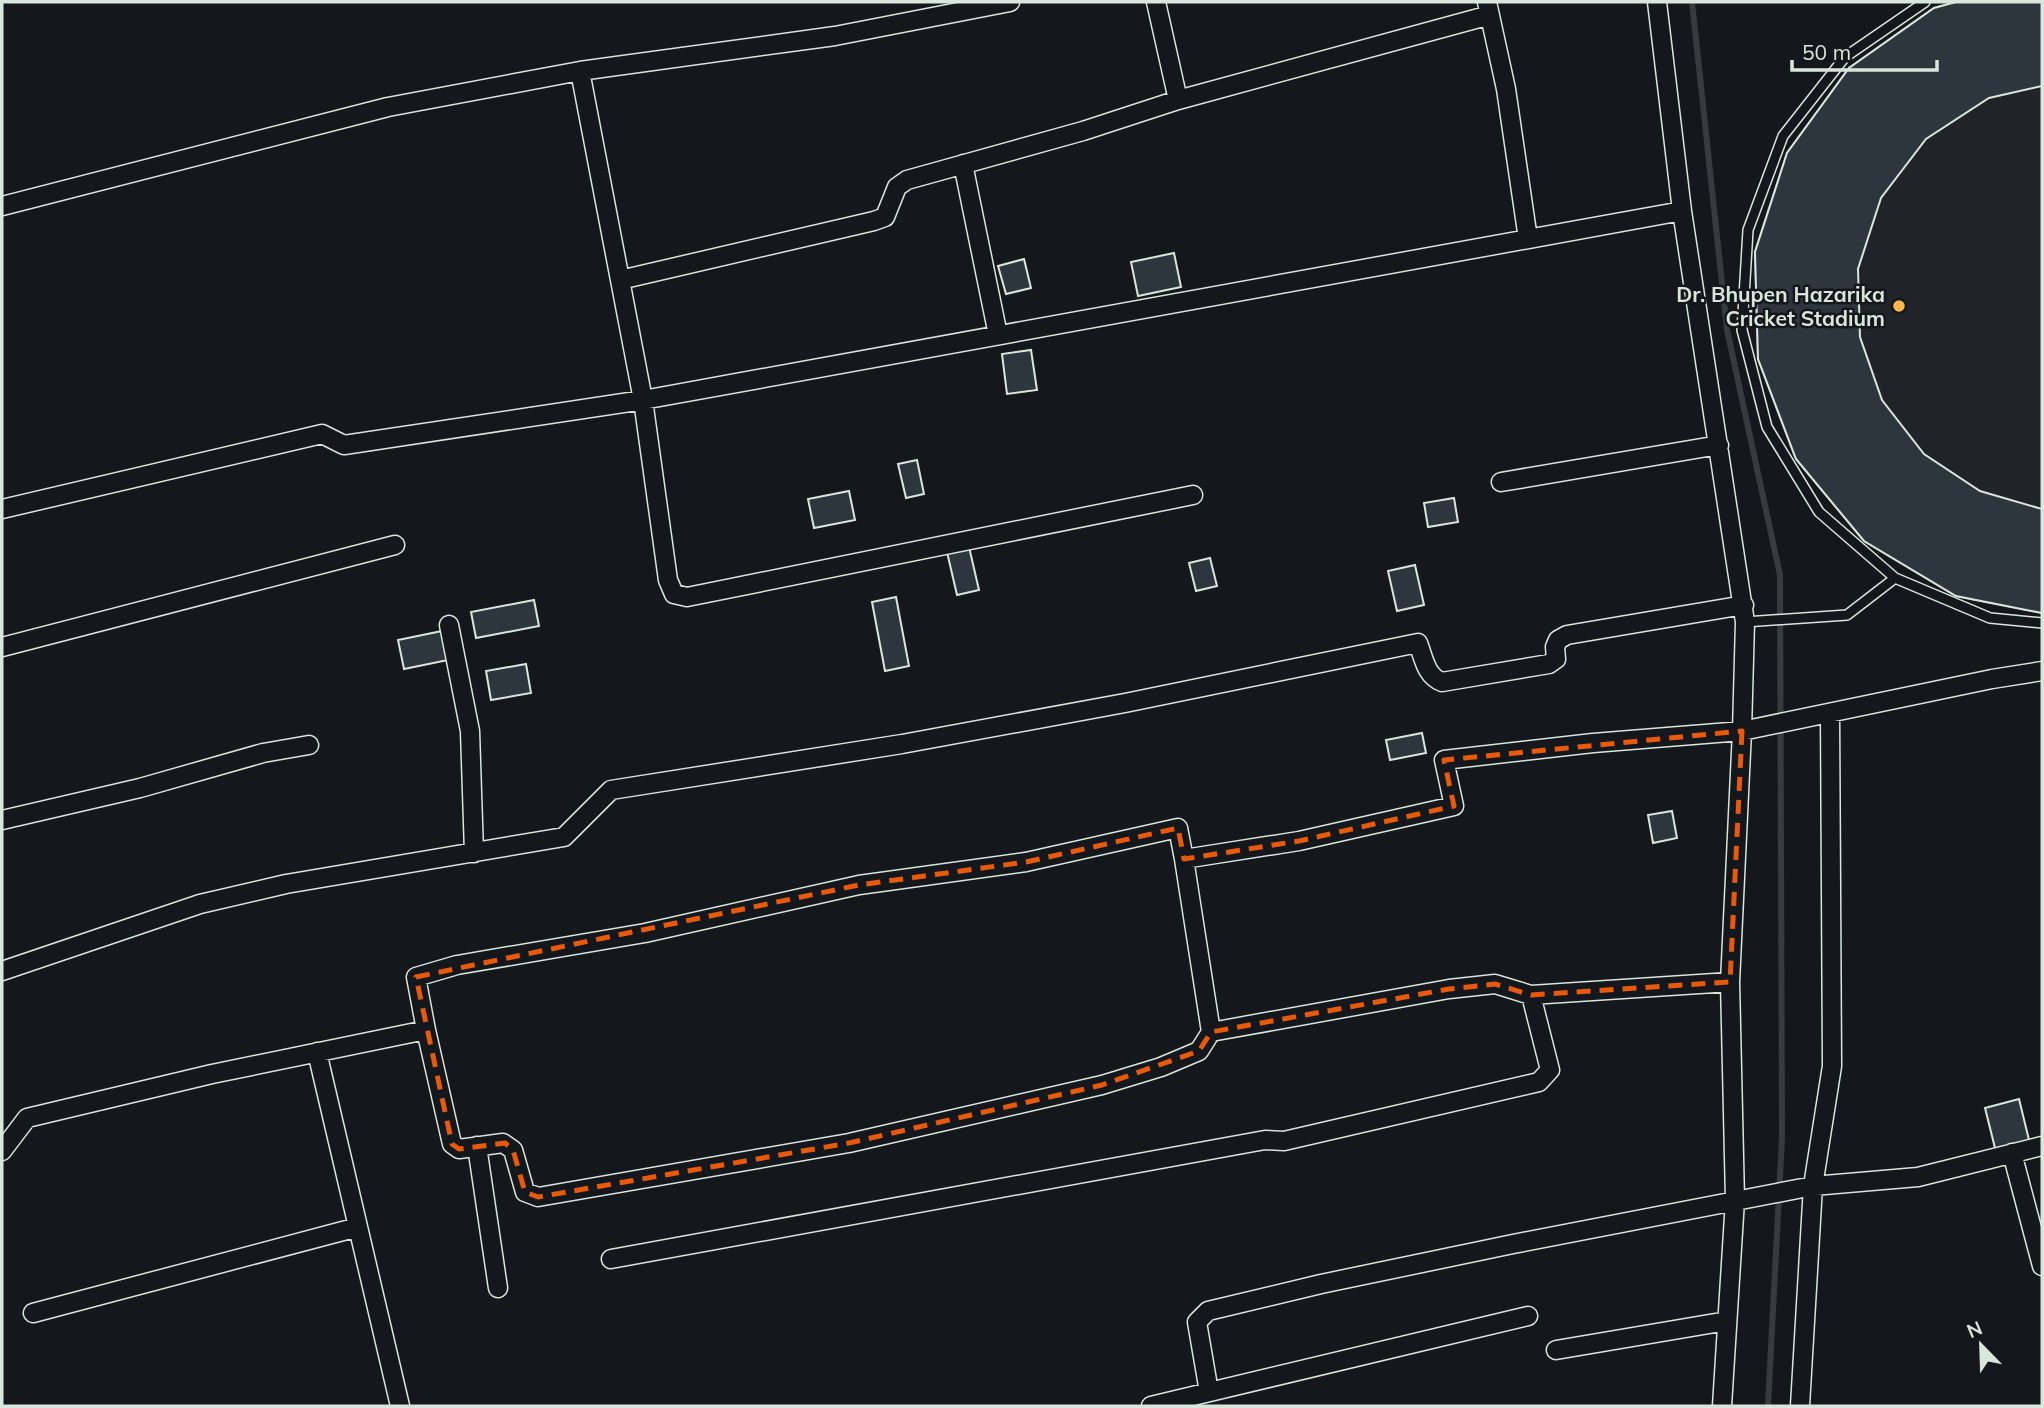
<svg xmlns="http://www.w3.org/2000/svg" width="2044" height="1408" viewBox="0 0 2044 1408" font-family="Mulish,sans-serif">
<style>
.green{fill:#202428;stroke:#939e99;stroke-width:2}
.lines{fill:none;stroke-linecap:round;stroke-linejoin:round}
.stream{stroke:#363b3e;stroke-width:6}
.building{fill:#2c363c;stroke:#d8e6dc;stroke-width:2}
.service-casing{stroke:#d8e6dc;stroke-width:12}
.minor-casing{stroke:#d8e6dc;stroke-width:21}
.service{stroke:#14181c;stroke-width:9}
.minor{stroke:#14181c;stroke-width:18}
.marked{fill:none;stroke:#e8590c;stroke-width:5;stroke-dasharray:14 9;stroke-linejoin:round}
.poi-dot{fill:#ffb74d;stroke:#14181c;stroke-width:2.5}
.labels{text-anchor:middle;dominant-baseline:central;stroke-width:5;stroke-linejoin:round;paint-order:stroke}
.poi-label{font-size:21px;font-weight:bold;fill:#d8e6dc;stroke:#14181c;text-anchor:end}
</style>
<rect width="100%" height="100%" fill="#14181c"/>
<path class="green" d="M1956 2H2042V613L1956 596 1864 541 1796 459 1758 359 1755 252 1787 153 1849 68 1934 8Z"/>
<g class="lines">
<path class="stream" d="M1692 2 1727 330 1780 575 1782 1137 1768 1406"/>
</g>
<path class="building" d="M1956 2H2042V86L1989 98 1926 139 1881 198 1858 269 1860 337 1882 400 1924 454 1980 491 2042 509V613L1956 596 1864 541 1796 459 1758 359 1755 252 1787 153 1849 68 1934 8Z
M1174 253 1181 287 1138 296 1131 262Z
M1024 259 1031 288 1006 294 998 266Z
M1031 350 1037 390 1007 394 1002 354Z
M917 460 924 494 906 498 898 464Z
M849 491 855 520 814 528 808 499Z
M1454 498 1458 522 1428 527 1424 503Z
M969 547 979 590 957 595 947 552Z
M1210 558 1217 586 1196 591 1189 563Z
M1415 565 1424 605 1397 611 1388 571Z
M896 597 909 666 885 671 872 602Z
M534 600 539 626 476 638 471 612Z
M442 631 448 660 404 669 398 640Z
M526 664 531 693 491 700 486 671Z
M1422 733 1426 753 1390 760 1386 740Z
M1672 811 1677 838 1653 843 1648 815Z
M2019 1099 2030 1144 1996 1152 1985 1108Z"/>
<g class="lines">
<g class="service-casing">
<path id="service" d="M1925 2 1845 57 1783 136 1748 230 1742 330 1767 427 1819 512 1895 578 1990 618 2042 623
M1745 622 1847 615 1895 578"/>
</g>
<g class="minor-casing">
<path id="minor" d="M1156 2 1178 100 1490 15
M1487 2 1506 89 1528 239
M1657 2 1682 211 1745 622 1742 731 1730 982 1735 1200 1722 1406
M580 71 643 400 668 580 674 594 687 597 1193 495
M963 164 998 335
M2 206 388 107 580 71 835 36 1010 2
M620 280 874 221 885 217 897 187 907 180 1083 131 1178 100
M1501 482 1719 445
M2 509 322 434 344 445 643 400 1682 211
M449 625 470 731 474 853
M2 647 395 545
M2 820 140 788 263 753 309 745
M1184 859 1211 1032 1449 989 1495 984 1531 995 1730 982
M2 971 200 904 286 884 564 837 611 790 902 744 1125 703 1418 643C1424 659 1426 676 1442 682L1549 664 1556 659 1555 647 1558 640 1567 635 1744 605
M426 1030 452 1144 459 1149 503 1143 513 1150 525 1192 538 1197 849 1143 1102 1085 1161 1067 1199 1051 1211 1032
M317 1052 400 1406
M477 1146 498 1288
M2 1151 27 1118 212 1074 426 1030 416 977 457 965 645 933 859 885 1026 862 1178 828 1184 859 1299 841 1454 806 1444 760 1593 743 1742 731 1992 679 2042 671
M2012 1153 2042 1266
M611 1259 1265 1140 1284 1141 1539 1082 1550 1070 1531 995
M33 1313 358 1227
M1556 1350 1727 1321
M1209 1392 1197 1322 1208 1311 1321 1284 1513 1244 1813 1186 1918 1177 2042 1146
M1151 1406 1528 1316
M1800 1406 1813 1186 1832 1066 1830 713"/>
</g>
<use href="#service" class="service"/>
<use href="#minor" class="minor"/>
</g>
<path class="marked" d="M1742 731 1730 982 1531 995 1495 984 1449 989 1211 1032 1199 1051 1102 1085 849 1143 538 1197 525 1192 513 1150 505 1143 459 1149 452 1144 416 977 859 885 1026 862 1178 828 1184 859 1299 841 1454 806 1444 760Z"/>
<circle class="poi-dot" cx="1899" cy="306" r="7"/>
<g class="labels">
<g class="poi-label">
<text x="1885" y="294">Dr. Bhupen Hazarika<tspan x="1885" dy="24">Cricket Stadium</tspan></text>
</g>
</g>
<rect width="2044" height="1408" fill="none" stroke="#d8e6dc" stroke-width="7"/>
<g transform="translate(1981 1345) rotate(337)" stroke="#14181c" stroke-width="5" paint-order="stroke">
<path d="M0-5L12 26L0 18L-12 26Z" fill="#d8e6dc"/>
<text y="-10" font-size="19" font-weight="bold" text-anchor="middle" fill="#d8e6dc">N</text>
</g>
<path d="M1792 60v10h145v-10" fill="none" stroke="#d8e6dc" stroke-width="3.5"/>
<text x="1802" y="60" font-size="21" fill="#d8e6dc" stroke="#14181c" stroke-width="5" paint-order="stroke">50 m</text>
</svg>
